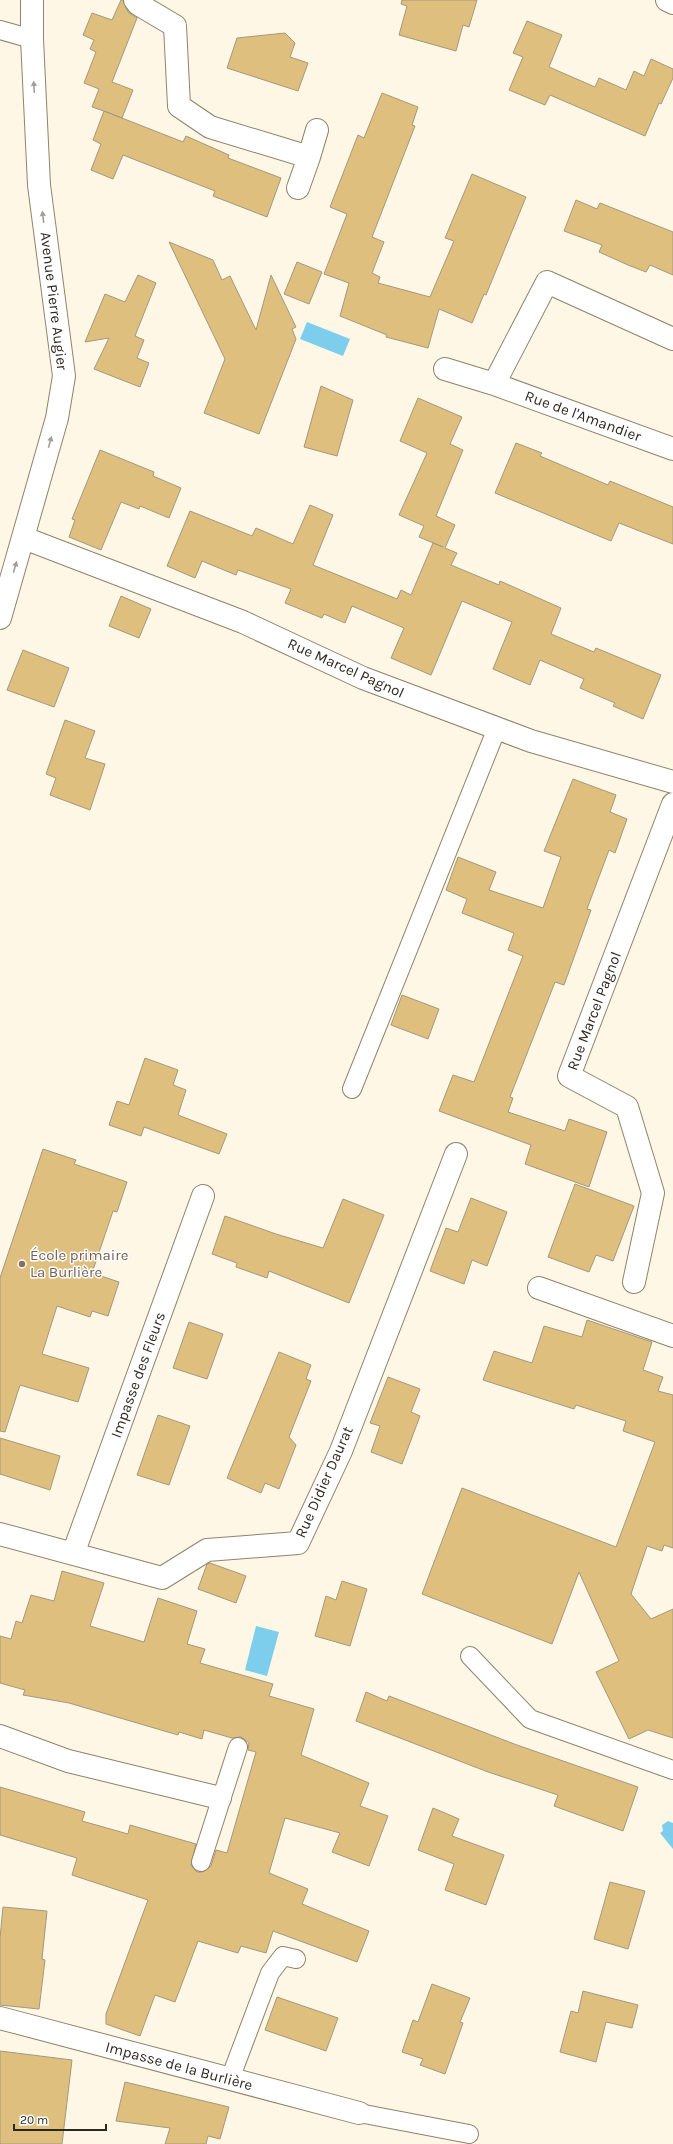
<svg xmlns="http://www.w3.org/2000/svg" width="673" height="2144" viewBox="0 0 673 2144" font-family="Karla,sans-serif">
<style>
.water{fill:#7cceec}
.building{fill:#debf7e;stroke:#a4987d}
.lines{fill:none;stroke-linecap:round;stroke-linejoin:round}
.service-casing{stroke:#8f8369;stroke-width:20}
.minor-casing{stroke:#8f8369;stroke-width:24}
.service{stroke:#fff;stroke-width:18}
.minor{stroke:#fff;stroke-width:22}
.oneway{fill:#a19f9a}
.education-dot{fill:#8d6e63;stroke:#fff;stroke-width:1.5}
.labels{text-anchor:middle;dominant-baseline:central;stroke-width:3;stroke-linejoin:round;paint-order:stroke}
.street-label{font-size:15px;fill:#2e291e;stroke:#fff}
.education-label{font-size:15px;fill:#785e54;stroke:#fff;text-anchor:start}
</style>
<rect width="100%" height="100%" fill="#fff7e6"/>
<path class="water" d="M307 322 350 339 343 356 300 339Z
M256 1626 279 1632 267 1676 245 1670Z
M668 1821 673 1823V1849L660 1833 663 1831 662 1825Z"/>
<path class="building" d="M121 0H123L128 12 137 18 112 82 133 90 122 118 104 111 183 142 186 136 229 155 228 158 281 178 267 217 213 196 215 191 123 155 113 179 91 170 101 144 93 140 104 111 92 107 99 89 84 83 96 52 90 49 94 40 83 35 92 13 112 20Z
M402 0H477L469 27 463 25 456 51 399 35 407 6 401 4Z
M527 21 562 35 549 67 595 87 599 78 626 90 634 71 644 76 651 59 673 69V78L661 104 659 103 645 136 550 95 545 105 509 90 523 57 513 53Z
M285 33 295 43 290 57 308 63 298 91 227 68 237 38Z
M382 93 418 107 412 125 415 126 372 237 384 242 372 273 380 277 378 283 430 297 454 241 445 238 472 174 526 197 486 295 484 294 472 323 439 309 428 348 386 337 387 335 340 316 349 283 324 274 347 214 330 207 358 135 364 138Z
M576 200 597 209 600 203 673 232V275L650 265 646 272 628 265 599 252 602 245 564 231Z
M169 242 213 260 222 280 230 276 256 330 271 275 296 327 292 329 296 339 259 434 204 413 225 359Z
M297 262 322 272 309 304 284 294Z
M138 275 156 283 135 336 144 340 137 358 149 363 140 387 94 369 109 338 85 342 105 294 125 302Z
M321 386 353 400 337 456 304 447Z
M418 398 462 417 450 444 463 450 436 516 455 525 445 548 457 553 451 565 499 585 500 581 561 608 551 634 594 652 596 648 661 675 643 719 613 706 615 703 580 688 584 679 540 660 530 685 493 669 512 622 462 601 431 675 391 658 404 628 352 606 345 623 324 614 322 618 285 603 291 589 238 570 236 575 202 561 195 578 167 566 190 511 252 536 256 528 293 544 310 505 333 515 313 565 397 599 401 590 411 595 433 543 443 547 419 537 424 526 399 515 427 453 400 441Z
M516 443 542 453 540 456 608 485 610 481 673 507V544L619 523 611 541 495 493Z
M100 450 154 472 153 476 181 488 169 518 140 506 139 509 121 502 101 550 69 537 75 520 72 519Z
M121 596 151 609 139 638 109 626Z
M23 650 69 668 54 707 7 690Z
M65 720 95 731 85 758 105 764 90 810 50 795 56 778 46 774Z
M573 779 616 795 610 812 627 819 615 853 609 850 587 909 591 910 564 985 555 982 510 1097 513 1098 508 1112 565 1131 569 1119 607 1132 589 1187 525 1164 531 1145 439 1111 453 1075 474 1082 523 956 508 950 514 933 462 913 467 899 446 890 458 857 496 872 489 890 543 908 561 857 544 851Z
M402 995 439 1009 428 1039 391 1025Z
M145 1058 178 1070 173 1085 186 1090 178 1115 227 1134 219 1154 144 1127 141 1136 109 1125 117 1101 129 1105Z
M43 1149 76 1160 74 1164 127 1182 117 1212 113 1211 92 1273 119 1282 108 1316 92 1311 90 1317 57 1306 42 1354 89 1368 78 1402 20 1385 5 1432 0 1431V1278Z
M575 1184 634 1206 613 1261 596 1255 589 1272 548 1257Z
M471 1198 507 1212 487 1266 472 1260 464 1284 430 1271 446 1228 458 1232Z
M343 1199 384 1215 349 1303 269 1271 267 1278 236 1267 237 1263 212 1254 225 1216 276 1234 323 1248Z
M587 1320 652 1342 643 1370 663 1377 658 1391 673 1395V1548L664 1545 662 1551 647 1546 631 1594 651 1619 673 1609V1738L648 1730 629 1739 596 1672 619 1661 579 1572 552 1644 422 1594 462 1488 616 1547 655 1442 623 1431 626 1421 576 1405 574 1409 483 1380 494 1351 532 1363 544 1326 582 1337Z
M189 1322 223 1334 207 1379 173 1368Z
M279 1352 311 1365 306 1379 311 1381 289 1437 296 1445 279 1489 265 1483 261 1493 227 1478Z
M388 1377 420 1389 411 1412 420 1416 402 1464 371 1452 380 1426 370 1423Z
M158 1415 190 1426 169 1485 137 1475Z
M0 1438 60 1456 50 1490 0 1474Z
M210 1563 246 1576 236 1603 198 1589 207 1564Z
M62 1571 104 1583 90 1626 144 1642 158 1598 197 1611 187 1644 205 1649 200 1663 273 1684 269 1696 314 1709 301 1755 369 1783 360 1806 388 1816 369 1866 332 1852 340 1833 285 1818 269 1873 308 1889 302 1904 369 1931 357 1962 273 1931 266 1953 241 1946 238 1953 198 1941 175 2002 155 1995 140 2036 106 2024V2014L148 1900 72 1875 77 1858 0 1835V1787L85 1812 82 1821 128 1834 130 1825 196 1844 191 1865 197 1872H203L211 1866 216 1850 227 1853 256 1752 248 1750 249 1743 241 1737 232 1738 204 1730 202 1739 179 1732 178 1735 69 1703 23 1695 25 1690 0 1683V1636L11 1639 16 1621 22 1623 31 1595 54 1601Z
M342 1581 367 1589 350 1646 315 1636 326 1596 336 1600Z
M366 1692 387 1701 389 1696 517 1745 638 1787 623 1831 554 1806 558 1795 488 1772 356 1721Z
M433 1808 459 1819 452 1836 504 1855 486 1905 445 1890 454 1864 418 1850Z
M610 1882 645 1891 628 1949 594 1939Z
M3 1907 47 1911 42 1959 45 1960 39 2009 0 2005V1938Z
M432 1984 470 1998 460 2022 463 2023 445 2074 420 2065 423 2059 402 2052 413 2020 418 2022Z
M583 1991 638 2005 632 2028 606 2022 596 2062 560 2052 571 2011 578 2013Z
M277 1997 338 2018 326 2051 265 2030Z
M0 2051 72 2060 62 2144H0Z
M125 2082 229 2107 220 2139 208 2136 206 2144H165L170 2128 116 2121Z"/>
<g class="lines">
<g class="service-casing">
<path id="service" d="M0 30 32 39
M352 1089 497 728
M470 1656 530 1719 673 1770
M201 1862 238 1747
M230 2079 270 1973 283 1956 296 1959
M359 2113 469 2134"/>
</g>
<g class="minor-casing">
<path id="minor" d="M135 0 138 4 175 26 179 106 210 127 309 157 298 188
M667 0 673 3
M309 157 317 130
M445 369 494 384 673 449
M494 384 547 282 673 339
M24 538 243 622 363 678 531 741 673 782
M0 618 57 418 64 376 39 185 32 39V0
M634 1282 653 1193 627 1107 569 1076 673 804
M539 1288 673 1336
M0 1534 162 1578 207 1550 298 1543 341 1451 456 1154
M73 1554 203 1196
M0 1736 68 1761 220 1798
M0 2018 359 2113"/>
</g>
<use href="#service" class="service"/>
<use href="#minor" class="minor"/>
</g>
<defs><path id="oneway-solid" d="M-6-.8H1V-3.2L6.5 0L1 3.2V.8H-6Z"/></defs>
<g class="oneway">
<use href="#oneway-solid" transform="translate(34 87) rotate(-93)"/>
<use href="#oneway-solid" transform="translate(43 217) rotate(-97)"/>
<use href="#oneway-solid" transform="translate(50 442) rotate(-75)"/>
<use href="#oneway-solid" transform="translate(15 567) rotate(-74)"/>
</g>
<circle class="education-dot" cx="22" cy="1264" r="4"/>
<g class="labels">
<g class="street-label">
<text transform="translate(54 301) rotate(83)">Avenue Pierre Augier</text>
<text transform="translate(583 416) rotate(20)">Rue de l'Amandier</text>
<text transform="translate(346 668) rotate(24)">Rue Marcel Pagnol</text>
<text transform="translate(594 1011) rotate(-69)">Rue Marcel Pagnol</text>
<text transform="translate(138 1375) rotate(-70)">Impasse des Fleurs</text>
<text transform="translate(324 1482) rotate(-66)">Rue Didier Daurat</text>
<text transform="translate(179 2066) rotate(15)">Impasse de la Burlière</text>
</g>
<g class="education-label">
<text x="30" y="1255">École primaire<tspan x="30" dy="17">La Burlière</tspan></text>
</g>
</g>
<path d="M14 2124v6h92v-6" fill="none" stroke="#2e291e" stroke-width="2"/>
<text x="20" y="2124" font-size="12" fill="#2e291e" stroke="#ffffff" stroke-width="3" paint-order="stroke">20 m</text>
</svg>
